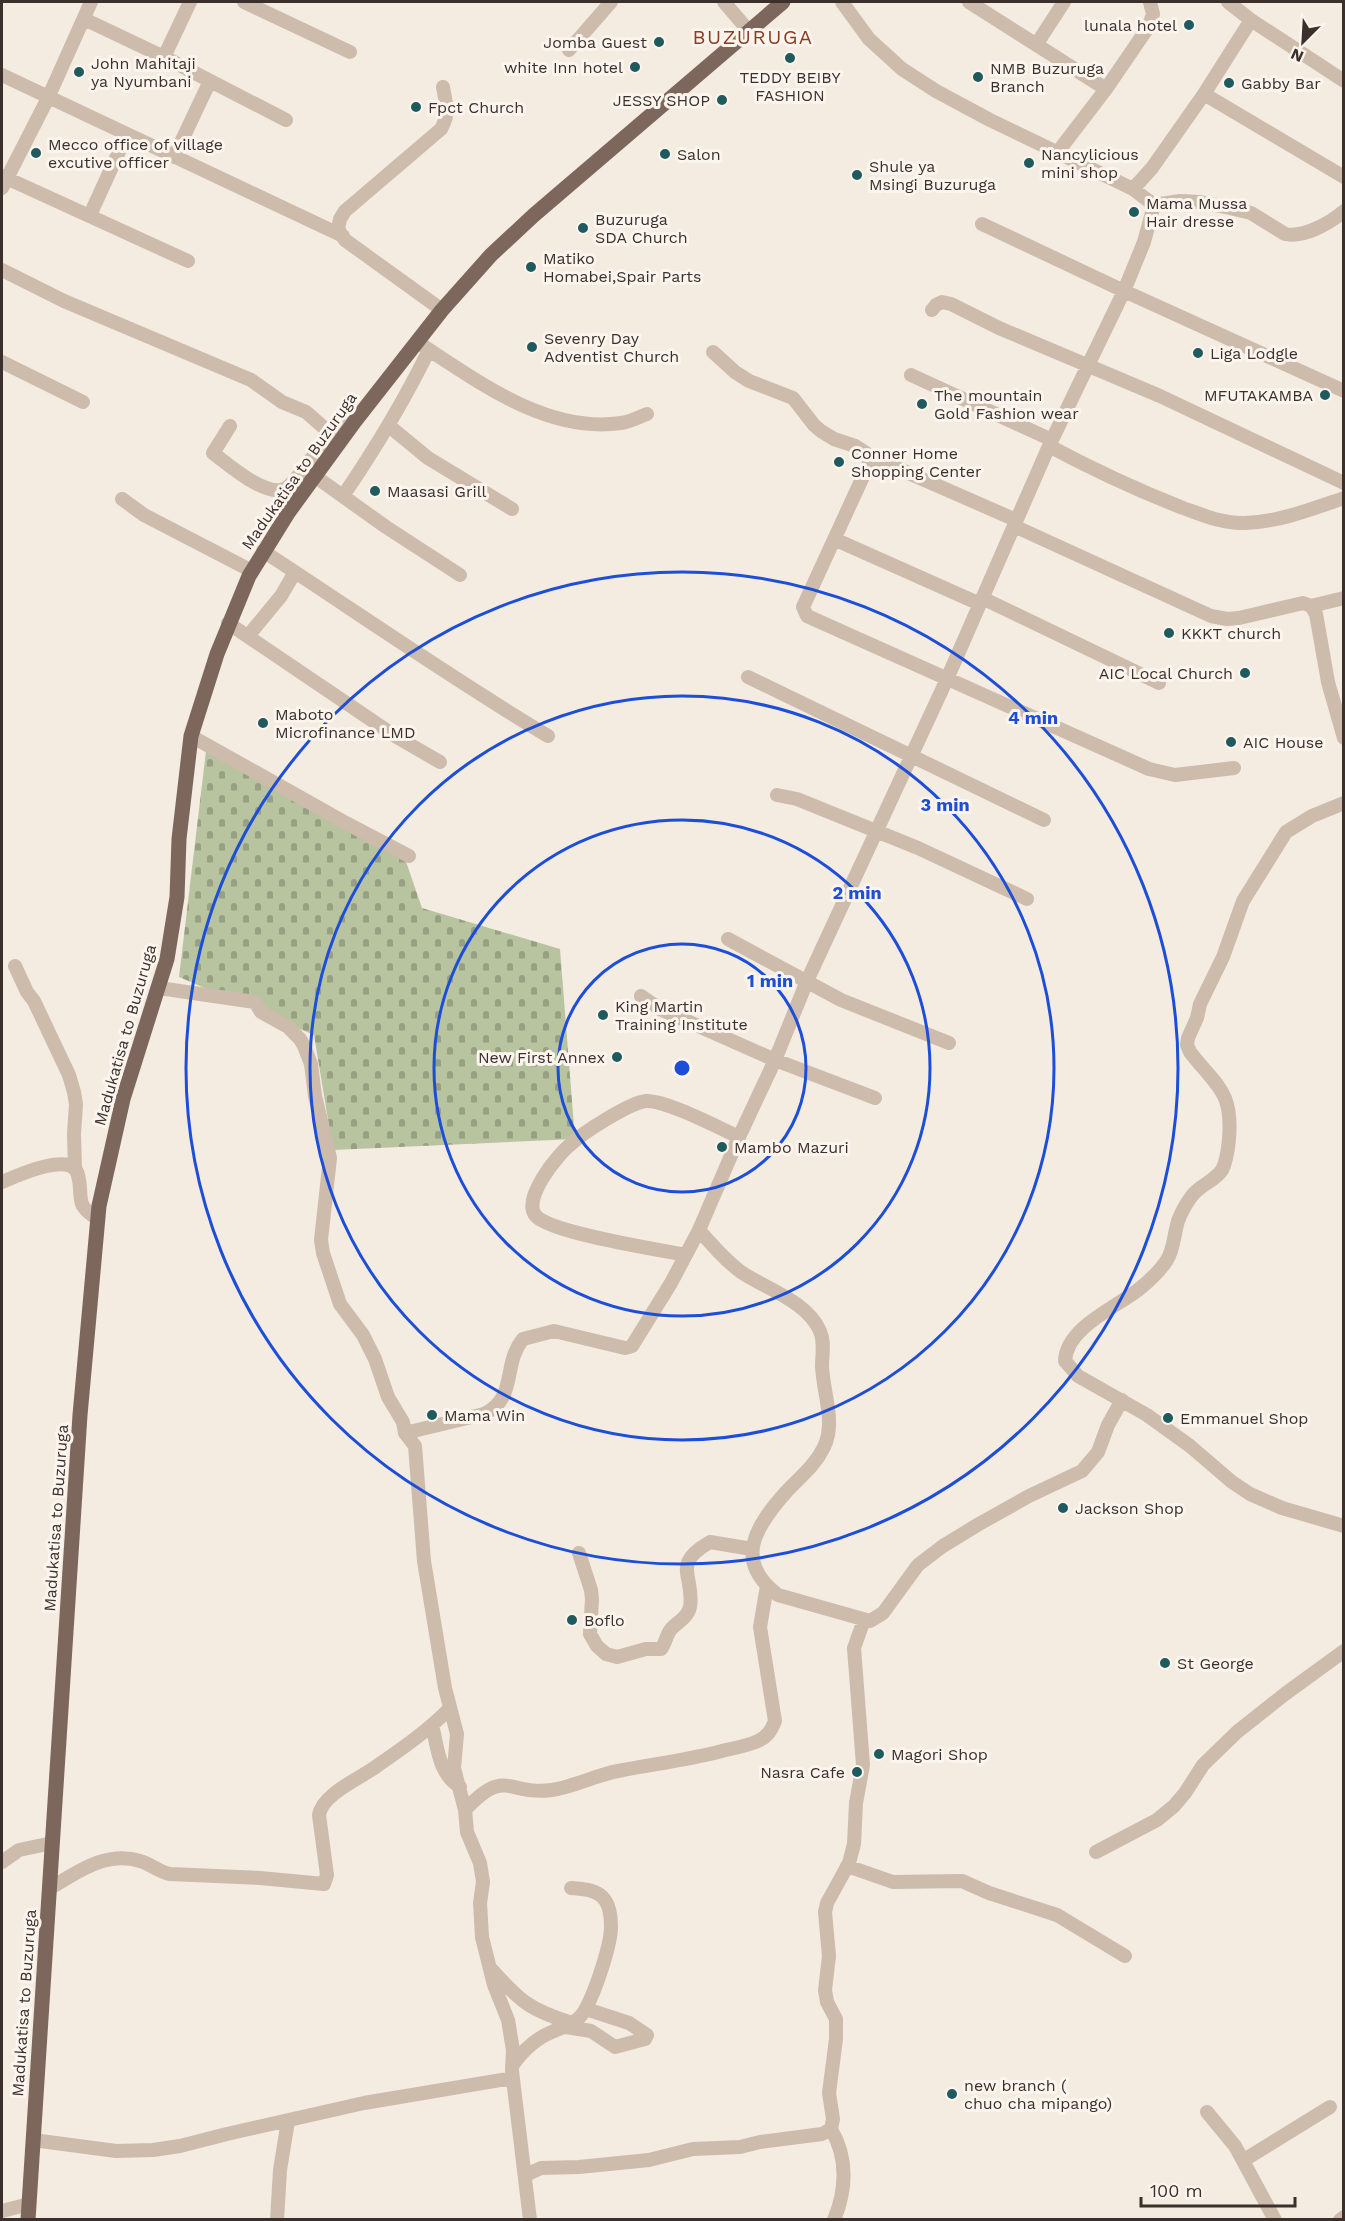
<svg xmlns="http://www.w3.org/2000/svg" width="1345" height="2221" viewBox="0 0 1345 2221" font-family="'Work Sans',sans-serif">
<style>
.cemetery{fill:url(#cemetery-stones)}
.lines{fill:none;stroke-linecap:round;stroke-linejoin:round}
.minor{stroke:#cdbbac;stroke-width:14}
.major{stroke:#7d675c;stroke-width:15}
.ring{fill:none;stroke:#1d4ed8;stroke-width:3}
.poi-dot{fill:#1f5a5e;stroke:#fbf5ee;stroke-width:2}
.labels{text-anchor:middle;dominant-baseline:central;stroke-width:6;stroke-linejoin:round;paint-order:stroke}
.poi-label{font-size:16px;fill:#3b302b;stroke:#fbf5ee;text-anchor:start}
.street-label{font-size:16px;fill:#3b302b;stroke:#fbf5ee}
.quarter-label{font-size:20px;letter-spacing:1.5px;fill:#8c3b22;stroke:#fbf5ee}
.centre{fill:#1d4ed8;stroke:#fbf5ee;stroke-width:3}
.ring-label{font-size:18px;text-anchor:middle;font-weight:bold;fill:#1d4ed8;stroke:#fbf5ee;stroke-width:6;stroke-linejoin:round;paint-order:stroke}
</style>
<defs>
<pattern id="cemetery-stones" width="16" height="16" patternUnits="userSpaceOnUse" patternTransform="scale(1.5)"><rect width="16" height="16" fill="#b8c4a0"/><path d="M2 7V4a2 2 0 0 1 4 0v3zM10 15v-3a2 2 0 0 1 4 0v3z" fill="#97a083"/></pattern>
</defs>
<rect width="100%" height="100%" fill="#f4ebe1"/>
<path class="cemetery" d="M206 751 402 850 422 908 560 949 575 1139 333 1150 314 1035 179 977Z"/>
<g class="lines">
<path class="minor" d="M244 2 350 52
M724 2 748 30
M969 2 1106 89
M1228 2 1251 20
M84 19 164 57 286 120
M1036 45 1064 2
M569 50 611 2
M164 57 190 2
M2 75 343 236
M1204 94 1344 177
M1057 153 1106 89 1149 26 1153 14 1150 2
M174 157 210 81
M2 176 188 261
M2 188 48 98 91 2
M1133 189 1152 168 1204 94 1251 20 1344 81
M1154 205 1180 201 1200 202 1230 208 1251 213 1285 234C1304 238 1330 223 1344 211
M90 215 127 134
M982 224 1124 291 1344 391
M2 270 64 301 251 380 282 402 306 412 330 433 355 421
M442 310 345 240 338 229 340 219 345 211 441 129C450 113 446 104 443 87
M932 310 936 305 942 302 951 304 999 328 1160 396 1344 483
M417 342C476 380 546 434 621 423 630 422 639 417 647 414
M713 352 735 372 749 381 793 398 814 425 821 431 834 439 855 446 872 457 1016 520
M2 362 83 402
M911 375 1052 440
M230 426 213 453C228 464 267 499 286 488 298 481 320 445 330 433
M389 426 428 458 512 509
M1049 446C1092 469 1137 490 1183 508 1203 515 1223 524 1245 523 1279 522 1312 509 1344 498
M872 457 803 607 807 616 1149 769 1175 775 1234 768
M316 477 386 527 460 575
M343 496C375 449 404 401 429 350
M122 499 144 515 252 571
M1014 526 1211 616 1227 619 1239 618 1303 603 1311 606 1316 614 1328 682 1344 738
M834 539 980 604
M263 551C358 613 451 678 548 736
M982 598 1159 683
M1311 606 1344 598
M228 623 395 736 440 762
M248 636 281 596 295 572
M748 677 1044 820
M191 736 346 823 409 856
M777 795 797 799 918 848 1027 899
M1344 803 1312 816 1286 832 1243 901 1223 957 1200 1004 1197 1018 1188 1038 1187 1045 1190 1052C1216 1086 1233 1090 1229 1139 1228 1149 1227 1161 1222 1170 1214 1182 1199 1185 1191 1197 1186 1204 1181 1213 1178 1221 1174 1234 1174 1249 1167 1260 1160 1271 1148 1282 1138 1290 1116 1307 1066 1328 1065 1361L1078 1376 1147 1415 1190 1446 1232 1482 1250 1494 1282 1508 1344 1526
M728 939 841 1000 949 1043
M15 966 27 992 34 1001 69 1075 74 1092 76 1104 74 1134 75 1168
M159 988 255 1002 261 1012 288 1027 300 1039 304 1046 311 1064 315 1096 330 1158 321 1240 323 1253 340 1304 363 1335 375 1359 388 1397 403 1422 405 1433 415 1446 424 1561 445 1688 457 1734 454 1768 465 1810 467 1832 480 1863 483 1882 480 1903 482 1937 494 1985 508 2020 513 2050 512 2071 530 2220
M641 996 660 1009 775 1060 875 1098
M2 1182C16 1176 72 1150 78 1175 84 1198 73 1204 98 1219
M699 1230C712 1245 725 1260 741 1272 766 1289 807 1301 820 1331 825 1343 822 1354 822 1366 823 1393 836 1422 824 1447 815 1466 800 1477 786 1492 755 1527 733 1561 778 1595L870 1621 883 1613 918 1565 943 1546 979 1524 1029 1496 1082 1471 1098 1452 1108 1425 1122 1400
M686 1255C660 1250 551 1233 536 1216 521 1200 557 1155 571 1144 584 1132 629 1103 646 1101 666 1100 719 1128 739 1137
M405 1433 484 1414C518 1398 502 1364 523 1339L554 1331 625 1348 632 1346 671 1283 699 1230 739 1137 775 1060 807 981 947 679 1049 446 1124 291 1144 242 1154 205 1133 189 990 120 936 91 902 69 869 39 842 2
M579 1553 591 1590 592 1599 590 1634 597 1646 606 1654 617 1657 646 1649H661C666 1643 666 1634 672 1628 678 1622 688 1617 690 1607 695 1575 670 1565 710 1542L752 1549
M432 1725C438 1748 438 1773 460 1787
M465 1810C506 1766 507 1796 552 1790 574 1787 596 1775 618 1771 653 1764 688 1760 722 1751 734 1748 747 1746 758 1741 767 1737 771 1731 775 1721L760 1627 767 1586
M1096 1852 1157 1820 1174 1806 1185 1793 1203 1765 1237 1732 1285 1694 1344 1651
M2 1862 19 1850 52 1843
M847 1866 893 1882 962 1881 989 1893 1057 1915 1125 1956
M49 1889C76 1873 106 1850 140 1861 151 1864 159 1872 170 1874L260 1878 324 1884 327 1875 319 1815C322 1795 358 1779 374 1768 400 1750 428 1731 450 1708
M492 1970C521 2002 530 2010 572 2023
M566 2027 591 2031 615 2047 645 2039 647 2035 629 2023 586 2009
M512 2066C523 2050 536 2038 554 2031 563 2027 572 2025 579 2018 592 2005 611 1945 611 1927 611 1918 610 1907 605 1900 597 1889 583 1889 571 1888
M1207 2112 1235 2146 1275 2220
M831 2129C848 2158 847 2188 834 2220
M33 2140 116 2151 153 2150 180 2146 227 2134 364 2103 513 2078
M1244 2160 1330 2107
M526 2175 541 2168 579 2167 649 2160 693 2149 740 2147 760 2142 822 2134 831 2129 833 2119 829 2093 836 2039V2019L827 2002 825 1990 829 1956 825 1912 827 1903 849 1863 854 1844 856 1803 863 1765 854 1648 864 1620
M2 2211 29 2204
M277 2220 280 2170 288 2121
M1340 2220 1344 2217"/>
<path class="major" d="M28 2220 80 1415 99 1206 123 1099 167 959 177 897 179 839 191 736 217 654 249 576 288 513 355 421 442 310 491 255 534 215 783 2"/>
</g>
<g class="ring">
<circle cx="682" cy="1068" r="124"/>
<circle cx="682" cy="1068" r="248"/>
<circle cx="682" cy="1068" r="372"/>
<circle cx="682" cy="1068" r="496"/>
</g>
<g class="poi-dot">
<circle cx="1189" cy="25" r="6"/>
<circle cx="659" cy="42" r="6"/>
<circle cx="790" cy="58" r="6"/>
<circle cx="635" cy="67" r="6"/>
<circle cx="79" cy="72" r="6"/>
<circle cx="978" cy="77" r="6"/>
<circle cx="1229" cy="83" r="6"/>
<circle cx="722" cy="100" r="6"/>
<circle cx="416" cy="107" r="6"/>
<circle cx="36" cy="153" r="6"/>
<circle cx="665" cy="154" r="6"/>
<circle cx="1029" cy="163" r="6"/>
<circle cx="857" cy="175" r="6"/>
<circle cx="1134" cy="212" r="6"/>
<circle cx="583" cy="228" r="6"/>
<circle cx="531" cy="267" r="6"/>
<circle cx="532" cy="347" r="6"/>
<circle cx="1198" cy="353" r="6"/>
<circle cx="1325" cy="395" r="6"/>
<circle cx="922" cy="404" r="6"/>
<circle cx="839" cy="462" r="6"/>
<circle cx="375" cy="491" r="6"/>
<circle cx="1169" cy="633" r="6"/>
<circle cx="1245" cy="673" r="6"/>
<circle cx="263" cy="723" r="6"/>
<circle cx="1231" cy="742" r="6"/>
<circle cx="603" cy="1015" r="6"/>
<circle cx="617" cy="1057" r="6"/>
<circle cx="722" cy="1147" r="6"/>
<circle cx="432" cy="1415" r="6"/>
<circle cx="1168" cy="1418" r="6"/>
<circle cx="1063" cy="1508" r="6"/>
<circle cx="572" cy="1620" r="6"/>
<circle cx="1165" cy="1663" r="6"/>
<circle cx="879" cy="1754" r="6"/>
<circle cx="857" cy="1772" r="6"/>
<circle cx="952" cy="2094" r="6"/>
</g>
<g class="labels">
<g class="poi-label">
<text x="1177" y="25" text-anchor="end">lunala hotel</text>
<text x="647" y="42" text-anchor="end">Jomba Guest</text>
<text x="91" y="63">John Mahitaji<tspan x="91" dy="18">ya Nyumbani</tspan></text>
<text x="623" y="67" text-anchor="end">white Inn hotel</text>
<text x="990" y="68">NMB Buzuruga<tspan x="990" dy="18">Branch</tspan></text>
<text x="790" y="77" text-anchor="middle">TEDDY BEIBY<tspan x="790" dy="18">FASHION</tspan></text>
<text x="1241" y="83">Gabby Bar</text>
<text x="710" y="100" text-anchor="end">JESSY SHOP</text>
<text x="428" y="107">Fpct Church</text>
<text x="48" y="144">Mecco office of village<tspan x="48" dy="18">excutive officer</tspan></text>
<text x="677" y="154">Salon</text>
<text x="1041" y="154">Nancylicious<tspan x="1041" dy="18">mini shop</tspan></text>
<text x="869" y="166">Shule ya<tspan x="869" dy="18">Msingi Buzuruga</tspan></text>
<text x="1146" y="203">Mama Mussa<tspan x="1146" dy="18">Hair dresse</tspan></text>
<text x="595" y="219">Buzuruga<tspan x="595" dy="18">SDA Church</tspan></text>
<text x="543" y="258">Matiko<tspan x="543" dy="18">Homabei,Spair Parts</tspan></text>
<text x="544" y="338">Sevenry Day<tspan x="544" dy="18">Adventist Church</tspan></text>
<text x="1210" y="353">Liga Lodgle</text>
<text x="934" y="395">The mountain<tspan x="934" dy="18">Gold Fashion wear</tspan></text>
<text x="1313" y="395" text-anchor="end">MFUTAKAMBA</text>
<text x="851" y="453">Conner Home<tspan x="851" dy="18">Shopping Center</tspan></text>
<text x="387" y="491">Maasasi Grill</text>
<text x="1181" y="633">KKKT church</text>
<text x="1233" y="673" text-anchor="end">AIC Local Church</text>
<text x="275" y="714">Maboto<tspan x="275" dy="18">Microfinance LMD</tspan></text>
<text x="1243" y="742">AIC House</text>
<text x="615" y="1006">King Martin<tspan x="615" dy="18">Training Institute</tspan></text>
<text x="605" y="1057" text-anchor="end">New First Annex</text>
<text x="734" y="1147">Mambo Mazuri</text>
<text x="444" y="1415">Mama Win</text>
<text x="1180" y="1418">Emmanuel Shop</text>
<text x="1075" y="1508">Jackson Shop</text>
<text x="584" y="1620">Boflo</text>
<text x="1177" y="1663">St George</text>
<text x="891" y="1754">Magori Shop</text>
<text x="845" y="1772" text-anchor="end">Nasra Cafe</text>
<text x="964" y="2085">new branch (<tspan x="964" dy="18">chuo cha mipango)</tspan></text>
</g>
<g class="street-label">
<text transform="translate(299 471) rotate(-55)">Madukatisa to Buzuruga</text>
<text transform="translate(125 1035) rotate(-74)">Madukatisa to Buzuruga</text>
<text transform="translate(56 1518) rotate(-86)">Madukatisa to Buzuruga</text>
<text transform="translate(24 2003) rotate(-86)">Madukatisa to Buzuruga</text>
</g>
<g class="quarter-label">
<text x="753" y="37">BUZURUGA</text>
</g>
</g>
<circle cx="682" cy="1068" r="9" class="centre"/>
<g class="ring-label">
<text x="1033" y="724">4 min</text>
<text x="945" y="811">3 min</text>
<text x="857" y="899">2 min</text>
<text x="770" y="987">1 min</text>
</g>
<rect width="1345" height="2221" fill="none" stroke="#3b302b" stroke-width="6"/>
<g transform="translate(1303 42) rotate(204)" stroke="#fbf5ee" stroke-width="4.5" paint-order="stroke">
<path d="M0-4.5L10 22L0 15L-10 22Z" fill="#3b302b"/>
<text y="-9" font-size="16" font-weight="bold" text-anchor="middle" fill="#3b302b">N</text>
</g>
<path d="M1141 2197v9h154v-9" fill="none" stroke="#3b302b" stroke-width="3"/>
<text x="1150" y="2197" font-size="18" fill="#3b302b" stroke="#fbf5ee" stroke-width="4.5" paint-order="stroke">100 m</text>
</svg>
